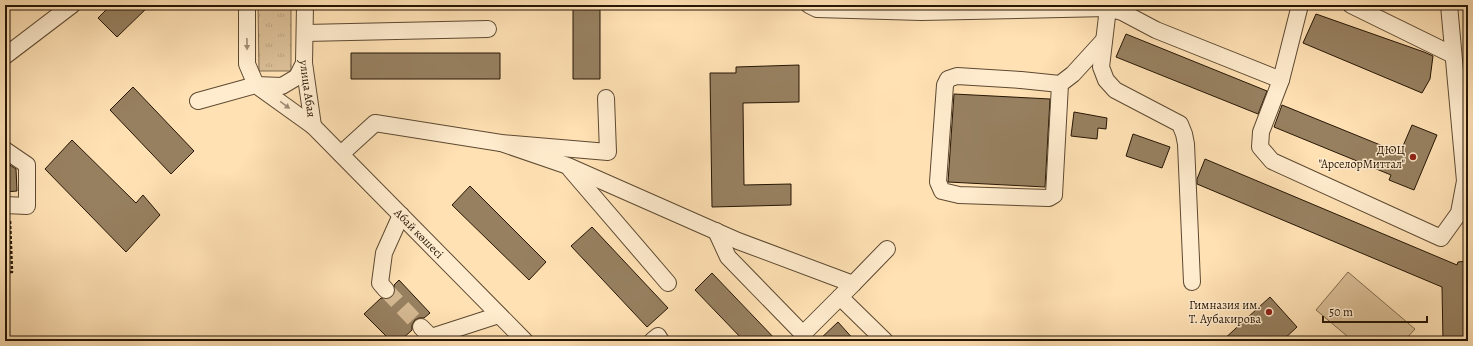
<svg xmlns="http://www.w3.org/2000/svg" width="1473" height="346" viewBox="0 0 1473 346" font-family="Alegreya,serif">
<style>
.grass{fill:url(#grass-tufts);stroke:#806a4e}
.pitch{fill:#dabe96;stroke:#806a4e}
.building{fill:#978060;stroke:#271605}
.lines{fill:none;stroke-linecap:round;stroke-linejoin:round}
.minor-tunnel{stroke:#d4b891;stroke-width:16;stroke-dasharray:16 8;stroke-linecap:butt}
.minor-casing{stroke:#5d4931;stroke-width:18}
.path{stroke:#271605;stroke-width:2.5;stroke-dasharray:3 2;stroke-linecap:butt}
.minor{stroke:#ffecce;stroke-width:16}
.oneway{fill:#9e8c74}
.poi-dot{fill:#8f2418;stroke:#ffecce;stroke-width:1.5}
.labels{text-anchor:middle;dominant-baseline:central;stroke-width:3;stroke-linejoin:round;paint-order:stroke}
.street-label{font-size:12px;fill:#271605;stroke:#ffecce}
.poi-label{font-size:12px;fill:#271605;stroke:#ffecce;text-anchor:end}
</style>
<defs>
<pattern id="grass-tufts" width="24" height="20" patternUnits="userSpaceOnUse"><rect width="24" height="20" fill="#dabe96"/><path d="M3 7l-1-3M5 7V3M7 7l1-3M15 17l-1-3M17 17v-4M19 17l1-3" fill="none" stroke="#bba380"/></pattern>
</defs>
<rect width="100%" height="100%" fill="#ffe1b4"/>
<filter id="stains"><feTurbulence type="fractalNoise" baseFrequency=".005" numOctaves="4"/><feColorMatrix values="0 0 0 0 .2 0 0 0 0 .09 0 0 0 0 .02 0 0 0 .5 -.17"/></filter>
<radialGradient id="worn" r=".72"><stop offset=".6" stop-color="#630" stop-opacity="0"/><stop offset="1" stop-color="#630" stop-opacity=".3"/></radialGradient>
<path class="grass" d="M258 5H291V71H259Z"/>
<path class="pitch" d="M1348 272 1415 329 1404 341H1353L1316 310Z"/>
<path class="building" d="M111 5H150L117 37 98 18Z
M573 5H600V79H573Z
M1316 14 1424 52 1433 56 1430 79 1422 93 1303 43Z
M1126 34 1267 91 1258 114 1116 57Z
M351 53H500V79H351Z
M799 65V102L743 103 744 185 791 184V205L712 207 710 73H736V67Z
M133 87 194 151 171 174 110 110Z
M954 94 1050 99 1045 187 948 182Z
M1282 105 1400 153 1412 125 1437 135 1414 190 1389 180 1391 175 1274 127Z
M1074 112 1107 118 1106 129 1098 128 1097 139 1071 136Z
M1133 134 1170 147 1162 168 1126 156Z
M72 140 136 203 143 195 160 215 126 252 45 169Z
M1205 159 1457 265 1458 262 1468 261V341H1443L1442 287 1197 184V179Z
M5 162 16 169 17 191 5 192Z
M470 186 546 262 529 280 452 205Z
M592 227 668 308 647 327 571 246Z
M712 273 777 341H744L695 290Z
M399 280 430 313 424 318H419L415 320 412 325V330L400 341H391L364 314 381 298 387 299 392 297 395 293 394 285Z
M1270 297 1297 327 1282 341H1222Z
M838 322 855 341H818Z"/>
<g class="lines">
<path class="minor-tunnel" d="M386 290 421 327"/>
<g class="minor-casing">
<g id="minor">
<path id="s1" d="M247 5V64L256 85 313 126 525 341"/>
<path id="s2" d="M305 5 304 63 313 126"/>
<path d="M809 5 817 9 921 12 1108 8 1101 67 1106 80 1115 90 1180 124 1184 134 1186 144 1192 282"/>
<path d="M1109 5 1108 8 1122 12 1156 30 1281 80 1261 132 1260 147 1272 161 1441 238 1459 213 1465 181H1468"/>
<path d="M1351 5 1453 55"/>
<path d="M1449 5 1465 181 1468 186"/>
<path d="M305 33 488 29"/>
<path d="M5 56 72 5"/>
<path d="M1281 80 1300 5"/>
<path d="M1060 84 1054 195 1049 198 959 195 942 191 938 182 945 85 948 79 957 76 1021 80 1060 84 1073 74 1104 40"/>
<path d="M198 101 256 85 282 86 297 77 304 63"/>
<path d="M501 143 568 166 738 241 853 284 840 297 885 341"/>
<path d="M5 150 27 165V206L5 205"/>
<path d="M341 154 375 123 501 143 608 152 606 98"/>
<path d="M570 169 668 283"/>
<path d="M716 231 728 257 803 334 840 297"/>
<path d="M853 284 887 249"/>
<path d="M386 290 380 283 384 253 401 215"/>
<path d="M421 327 431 337 499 315"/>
<path d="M652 341 658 336 661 341"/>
</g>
</g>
<path class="path" d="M5 272H12L10 220"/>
<use href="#minor" class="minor"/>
</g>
<defs><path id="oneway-solid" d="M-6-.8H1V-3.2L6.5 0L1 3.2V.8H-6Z"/></defs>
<g class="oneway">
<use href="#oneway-solid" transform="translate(247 44) rotate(89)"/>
<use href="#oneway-solid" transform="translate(285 105) rotate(36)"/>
</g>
<g class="poi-dot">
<circle cx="1413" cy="157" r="4"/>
<circle cx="1269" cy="312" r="4"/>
</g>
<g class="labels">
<g class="street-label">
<text stroke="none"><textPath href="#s2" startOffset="84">улица Абая</textPath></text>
<text stroke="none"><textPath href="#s1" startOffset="303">Абай көшесі</textPath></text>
</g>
<g class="poi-label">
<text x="1405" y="150">ДЮЦ<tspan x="1405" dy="14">"АрселорМиттал"</tspan></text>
<text x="1261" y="305">Гимназия им.<tspan x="1261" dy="14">Т. Аубакирова</tspan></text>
</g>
</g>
<rect width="1473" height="346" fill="none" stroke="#ffe1b4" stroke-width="20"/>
<rect x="6" y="6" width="1461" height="334" fill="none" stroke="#271605" stroke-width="2"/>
<rect x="10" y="10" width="1453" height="326" fill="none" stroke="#271605"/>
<path d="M1323 316v6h104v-6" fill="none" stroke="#271605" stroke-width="2"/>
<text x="1329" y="316" font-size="12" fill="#271605" stroke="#ffecce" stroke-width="3" paint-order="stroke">50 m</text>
<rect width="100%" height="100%" filter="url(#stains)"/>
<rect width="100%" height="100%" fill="url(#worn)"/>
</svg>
